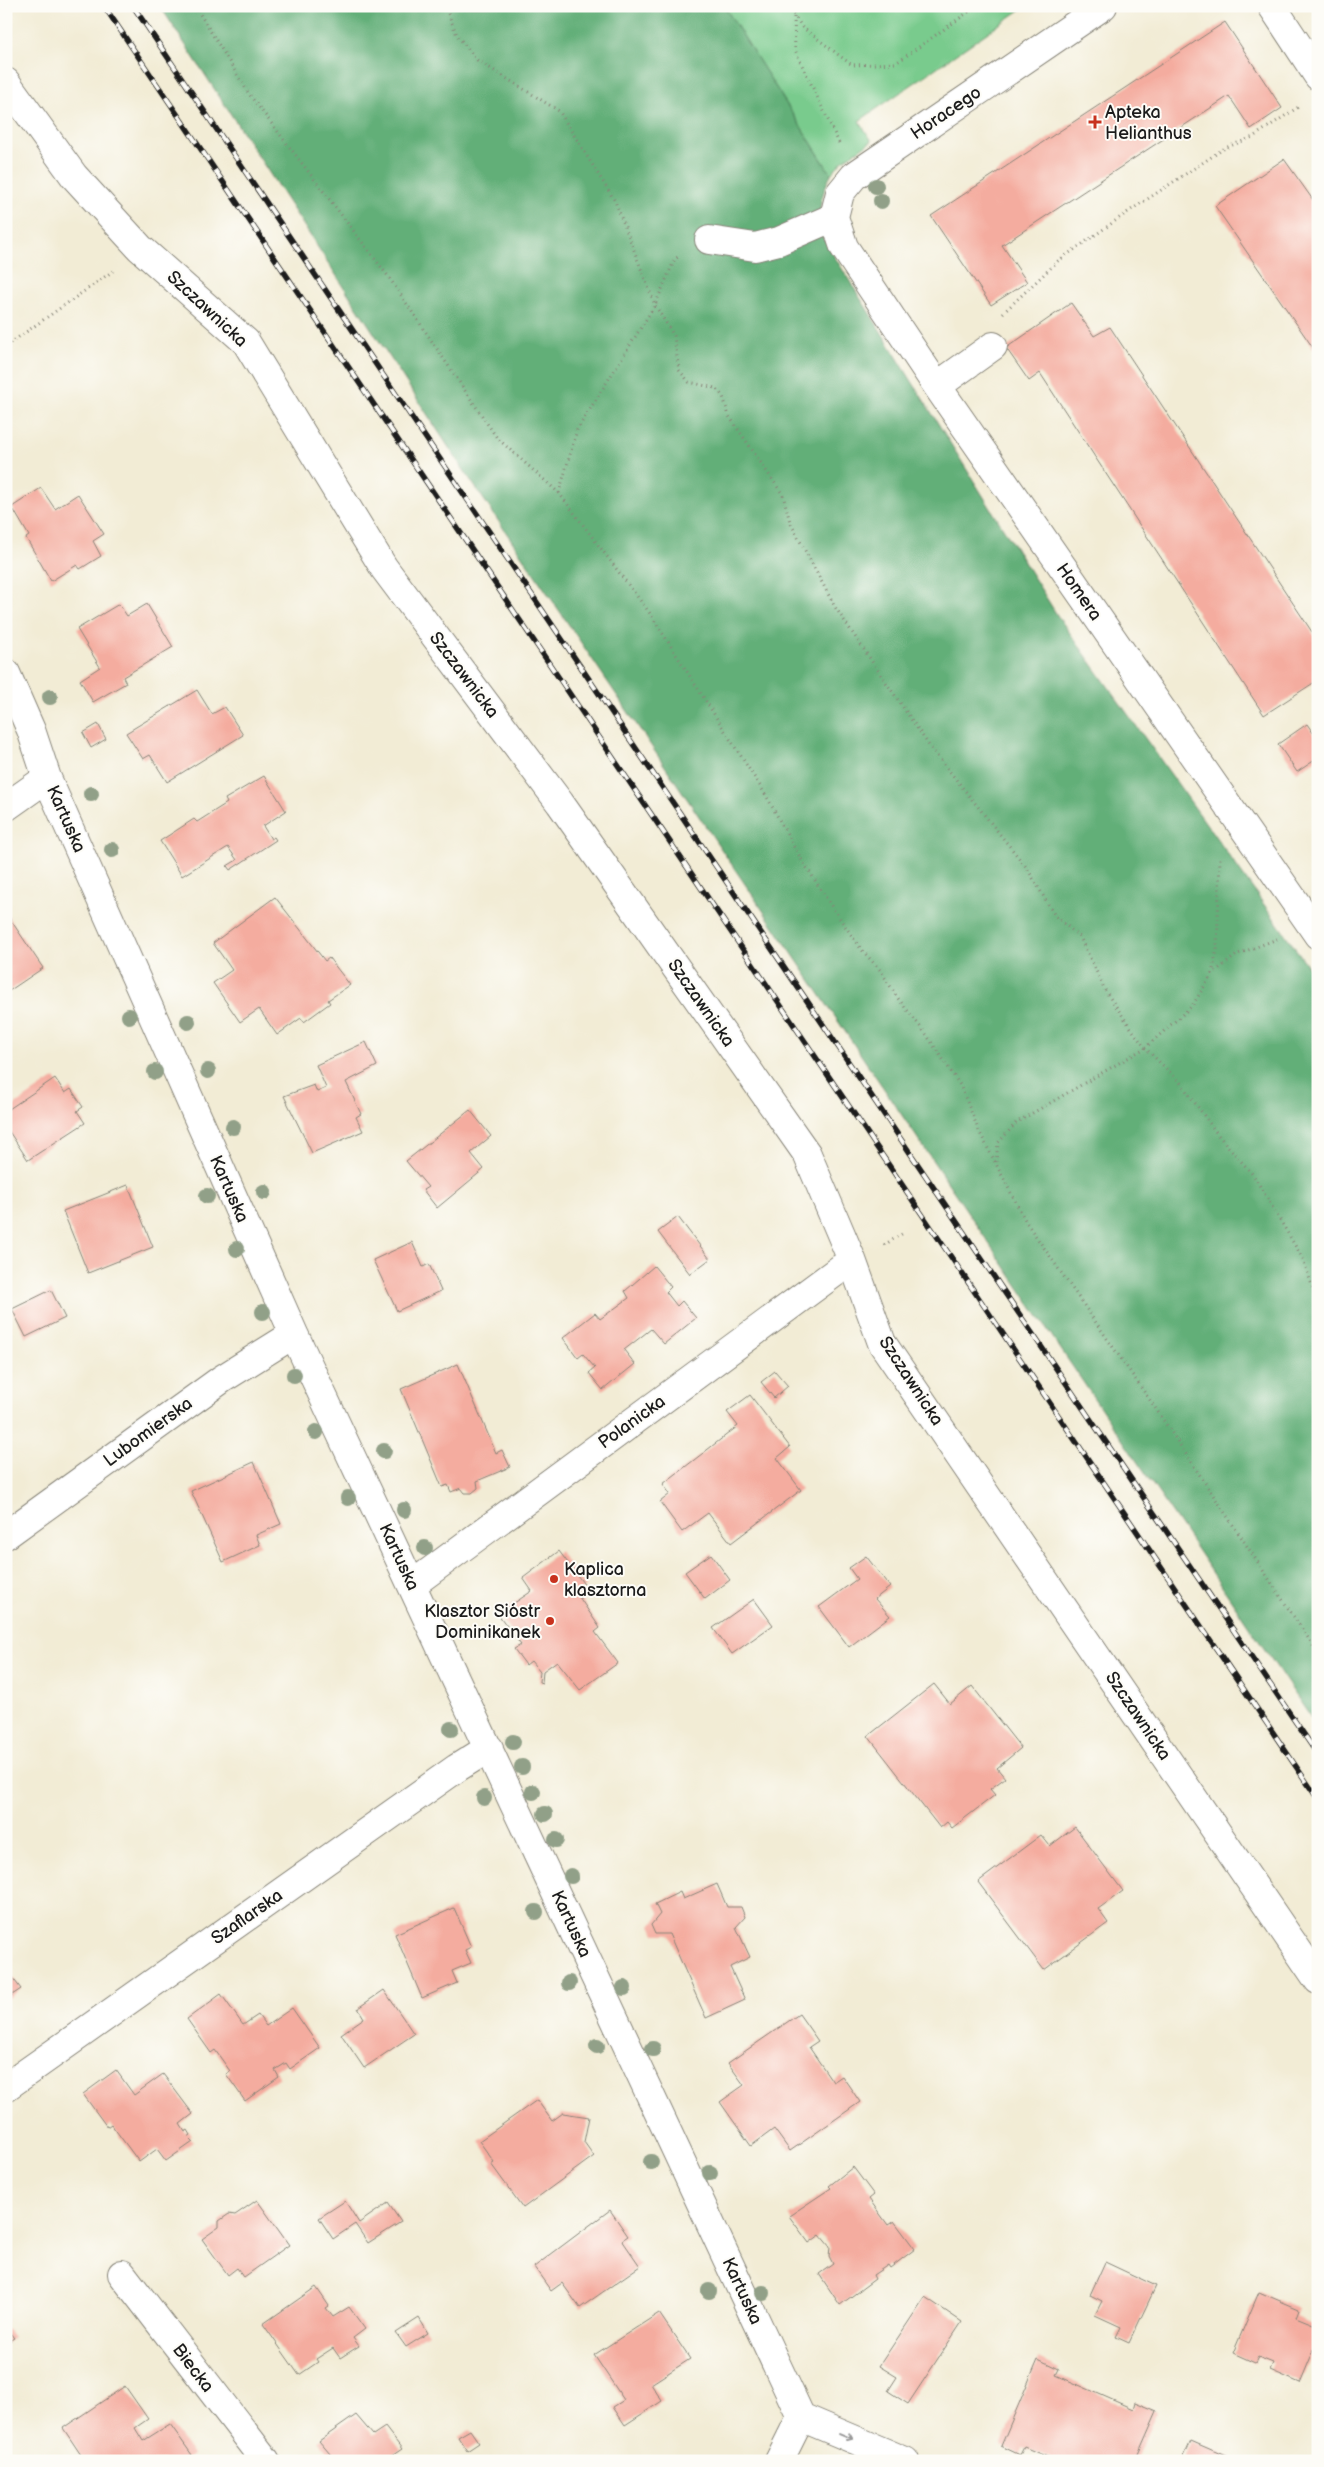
<svg xmlns="http://www.w3.org/2000/svg" width="1324" height="2467" viewBox="0 0 1324 2467" font-family="'Balsamiq Sans',sans-serif">
<style>
.green{fill:#79cb8d;stroke:#4a7454}
.forest{fill:#62af78;stroke:#3f664a}
.building{fill:#f4ac9f}
.lines{fill:none;stroke-linecap:round;stroke-linejoin:round}
.minor-casing{stroke:#878478;stroke-width:30}
.path{stroke:#878478;stroke-width:3;stroke-dasharray:1 4;stroke-linecap:butt}
.minor{stroke:#fff;stroke-width:28}
.rail-casing{stroke:#1c1c1c;stroke-width:5.5}
.rail{stroke:#fdfcf7;stroke-width:4;stroke-dasharray:11;stroke-linecap:butt}
.tree{fill:#91a088}
.oneway{stroke:#999}
.poi-dot{fill:#c8321e;stroke:#fdfcf7;stroke-width:2}
.labels{text-anchor:middle;dominant-baseline:central;stroke-width:4;stroke-linejoin:round;paint-order:stroke}
.poi-label{font-size:18px;fill:#1c1c1c;stroke:#fdfcf7;text-anchor:start}
.street-label{font-size:18px;fill:#1c1c1c;stroke:#fdfcf7}
</style>
<rect width="100%" height="100%" fill="#fdfcf7"/>
<filter id="ink" filterUnits="userSpaceOnUse"><feTurbulence type="fractalNoise" baseFrequency=".02" numOctaves="2"/><feDisplacementMap in="SourceGraphic" scale="10" xChannelSelector="R" yChannelSelector="G"/><feConvolveMatrix kernelMatrix="1 2 1 2 8 2 1 2 1" color-interpolation-filters="sRGB"/></filter>
<filter id="wash" filterUnits="userSpaceOnUse"><feTurbulence type="fractalNoise" baseFrequency=".0096" numOctaves="4" result="noise"/><feDisplacementMap in="SourceGraphic" scale="20" xChannelSelector="R" yChannelSelector="G"/><feGaussianBlur stdDeviation="1.12" result="paint"/><feColorMatrix in="noise" values="0 0 0 0 0 0 0 0 0 0 0 0 0 0 0 0 0 1.4 0 .05"/><feComposite in="paint" operator="in"/></filter>
<g filter="url(#wash)">
<rect width="100%" height="100%" fill="#f2ecd5"/>
<path class="green" d="M724 6H1026L859 121 872 141 842 161 831 174Z"/>
<path class="forest" d="M160 6H724L831 174C820 199 817 211 823 238L1057 615 1318 980V1728L459 463Z"/>
<g id="blocks">
<path class="building" d="M1225 22 1282 108 1251 129 1229 96 1002 245 1027 282 991 305 931 216Z
M1284 159 1318 207V355L1215 206Z
M1071 303 1094 336 1110 327 1318 641V680L1264 715 1040 373 1029 381 1006 348Z
M41 488 55 509 78 494 104 534 93 541 101 556 80 569 77 565 51 581 26 538 29 536 12 507Z
M119 604 127 616 147 604 173 647 123 677 126 683 93 702 80 680 100 667 77 629Z
M197 690 212 714 225 707 243 735 167 782 150 755 143 759 126 733Z
M98 724 106 739 91 748 83 733Z
M1307 724 1318 740V758L1297 772 1278 744Z
M264 776 286 811 263 826 271 839 274 837 276 840 230 870 227 866 237 860 228 847 182 876 160 841 194 819 197 822 227 803 225 799Z
M275 897 325 961 329 958 350 985 328 1000 330 1003 304 1022 301 1018 277 1035 259 1009 240 1022 213 983 232 970 213 943Z
M6 913 43 968 6 993Z
M366 1042 377 1066 346 1082 361 1114 356 1117 363 1131 312 1153 284 1096 314 1085 317 1092 326 1088 316 1065Z
M55 1078 65 1093 71 1089 83 1107 77 1111 85 1123 28 1160 6 1127V1111Z
M470 1110 491 1136 471 1153 484 1169 437 1208 423 1190 428 1187 406 1161Z
M128 1185 153 1247 88 1273 63 1211Z
M678 1217 710 1259 690 1274 658 1232Z
M412 1242 423 1267 429 1264 441 1291 397 1311 373 1260Z
M654 1266 671 1287 666 1292 677 1306 682 1301 696 1318 664 1344 651 1329 624 1350 635 1364 603 1390 589 1373 595 1368 583 1354 578 1358 563 1338 595 1313 600 1319 629 1298 625 1291Z
M51 1290 65 1318 26 1337 12 1309Z
M458 1364 496 1453 502 1450 510 1467 477 1481 478 1488 472 1493H465L461 1488 451 1492 448 1485 442 1487 401 1389Z
M775 1371 788 1386 774 1398 761 1382Z
M750 1395 790 1447 777 1458 801 1490 731 1543 708 1513 682 1532 660 1502 670 1494 663 1484 738 1426 727 1412Z
M254 1462 281 1524 256 1535 260 1545 223 1562 191 1491Z
M559 1551 586 1587 577 1594 600 1628 595 1632 618 1663 580 1690 557 1661 543 1671 542 1683 539 1682 540 1672 531 1661 526 1665 514 1649 521 1645 498 1614 532 1591 523 1578Z
M711 1554 730 1580 705 1599 685 1572Z
M866 1556 890 1587 875 1599 890 1616 849 1647 819 1607 857 1579 849 1568Z
M754 1599 773 1625 732 1654 713 1628Z
M934 1684 950 1704 972 1686 1021 1748 997 1768 1005 1778 990 1789 995 1795 952 1828 947 1822 940 1828 868 1736Z
M1075 1827 1123 1891 1098 1909 1108 1923 1044 1970 978 1882 1041 1835 1050 1846Z
M717 1884 727 1907H741L745 1917 736 1927 750 1957 730 1967 745 2000 706 2018 669 1934H655L651 1925 660 1914 655 1904 680 1892 683 1899Z
M454 1908 471 1947 465 1950 471 1963 452 1971 457 1983 422 1998 395 1934Z
M6 1969 21 1989 6 1999Z
M384 1990 414 2034 364 2068 341 2034 364 2018 358 2008Z
M221 1994 243 2025 258 2015 266 2026 292 2008 320 2048 290 2069 286 2063 275 2070 279 2077 245 2101 226 2074 230 2071 215 2050 211 2053 187 2019Z
M799 2014 818 2041 809 2047 833 2082 842 2076 860 2102 790 2151 774 2129 751 2146 720 2102 744 2085 728 2063Z
M116 2070 134 2095 163 2074 193 2114 180 2124 185 2132 188 2130 191 2135 188 2137 193 2142 166 2161 157 2149 139 2162 111 2124 107 2127 83 2094Z
M537 2100 552 2121 563 2113 589 2117 584 2142 594 2156 523 2208 491 2164 494 2162 479 2141Z
M853 2167 874 2195 869 2199 888 2225 894 2221 915 2249 890 2268 888 2265 873 2275 875 2279 840 2305 819 2274 833 2264 829 2256 830 2247 820 2235 809 2243 789 2216 831 2188 829 2186Z
M257 2200 289 2245 244 2277 237 2268 228 2275 202 2239 219 2227V2221L229 2214 235 2215Z
M345 2201 359 2223 388 2203 401 2222 368 2243 355 2224 333 2239 319 2218Z
M610 2210 628 2236 622 2240 640 2266 580 2308 562 2283 551 2291 534 2267Z
M1105 2262 1156 2286 1129 2343 1116 2337 1121 2327 1095 2315 1102 2301 1090 2295Z
M316 2287 329 2306 326 2308 333 2317 349 2307 365 2329 353 2338 359 2346 340 2358 333 2348 316 2359 318 2362 299 2375 263 2324Z
M1259 2292 1299 2309 1296 2317 1318 2326V2340L1300 2383 1270 2370 1273 2363 1258 2357 1255 2363 1233 2353Z
M925 2297 962 2322 908 2404 888 2391 897 2377 879 2366Z
M659 2313 690 2359 651 2384 662 2401 625 2425 613 2407 624 2400 594 2355Z
M419 2318 428 2333 406 2347 396 2333Z
M6 2328 14 2338 6 2343Z
M1038 2359 1059 2369 1056 2375 1133 2409 1135 2402 1157 2411 1135 2461H1048L1050 2458 1024 2447 1020 2455 1001 2446Z
M125 2386 148 2419 135 2428 143 2441 170 2424 192 2455 183 2461H85L63 2428Z
M356 2415 373 2435 385 2427 402 2449 384 2461H336L319 2441Z
M470 2430 479 2443 467 2451 458 2437Z
M1191 2441 1237 2461H1182Z"/>
</g>
</g>
<g filter="url(#ink)">
<use href="#blocks" fill-opacity="0" stroke="#878478" stroke-width="1"/>
<g class="lines">
<g class="minor-casing">
<path id="minor" d="M1103 6 854 176 840 193 834 217 844 247 937 386 1318 935
M1272 6 1318 76
M6 82 74 176 140 248 246 342 384 568 560 803 807 1154 852 1260 882 1343 1318 1980
M709 240 755 247 779 241 834 217
M937 386 993 346
M6 673 31 730 47 778 294 1334 801 2417
M6 807 47 778
M6 1535 222 1379 294 1334
M413 1584 852 1260
M6 2087 457 1768 489 1748
M122 2274 266 2461
M801 2417 905 2461
M779 2461 801 2417"/>
</g>
<path class="path" d="M195 6 249 94 388 276 497 438 559 493 649 612 767 797 795 849 832 907 861 949 881 971 897 997 926 1034 960 1085 979 1131 1026 1222 1154 1406 1318 1653
M442 6 447 11 457 35 477 60 559 111 615 201 655 305 674 336 679 370 689 382 715 388 723 396 729 416 783 495 790 522 835 607 930 747 1027 868 1055 916 1080 937 1106 992 1145 1048 1180 1082 1218 1135 1254 1176 1303 1259 1318 1303
M788 6 802 27 852 65 896 63 977 6
M794 17 795 50 839 143
M1003 313 1058 261 1128 212 1225 148 1253 137 1300 106
M6 346 113 271
M559 493 577 430 655 305 675 259 678 257
M1212 974 1217 949 1220 858
M996 1162 998 1143 1017 1122 1145 1048 1192 1006 1212 974 1238 954 1277 939
M884 1245 905 1232"/>
<use href="#minor" class="minor"/>
<g class="rail-casing">
<path id="rail" d="M104 6 1318 1799
M133 6 1318 1755"/>
</g>
<use href="#rail" class="rail"/>
</g>
<g class="tree">
<circle cx="876" cy="186" r="8"/>
<circle cx="881" cy="201" r="8"/>
<circle cx="50" cy="697" r="8"/>
<circle cx="91" cy="794" r="8"/>
<circle cx="112" cy="850" r="8"/>
<circle cx="129" cy="1016" r="8"/>
<circle cx="188" cy="1022" r="8"/>
<circle cx="208" cy="1071" r="8"/>
<circle cx="155" cy="1072" r="8"/>
<circle cx="233" cy="1127" r="8"/>
<circle cx="264" cy="1192" r="8"/>
<circle cx="207" cy="1196" r="8"/>
<circle cx="237" cy="1249" r="8"/>
<circle cx="263" cy="1312" r="8"/>
<circle cx="294" cy="1375" r="8"/>
<circle cx="316" cy="1432" r="8"/>
<circle cx="384" cy="1451" r="8"/>
<circle cx="348" cy="1498" r="8"/>
<circle cx="404" cy="1510" r="8"/>
<circle cx="425" cy="1548" r="8"/>
<circle cx="451" cy="1729" r="8"/>
<circle cx="513" cy="1742" r="8"/>
<circle cx="522" cy="1767" r="8"/>
<circle cx="533" cy="1792" r="8"/>
<circle cx="484" cy="1798" r="8"/>
<circle cx="545" cy="1814" r="8"/>
<circle cx="556" cy="1840" r="8"/>
<circle cx="571" cy="1876" r="8"/>
<circle cx="536" cy="1912" r="8"/>
<circle cx="569" cy="1983" r="8"/>
<circle cx="624" cy="1988" r="8"/>
<circle cx="597" cy="2046" r="8"/>
<circle cx="653" cy="2049" r="8"/>
<circle cx="651" cy="2162" r="8"/>
<circle cx="710" cy="2173" r="8"/>
<circle cx="709" cy="2291" r="8"/>
<circle cx="763" cy="2293" r="8"/>
</g>
<defs><path id="oneway-shaft" d="M-6 0H5M1.5-3L5.5 0L1.5 3" fill="none" stroke-width="1.6" stroke-linecap="round" stroke-linejoin="round" transform="scale(1.25)"/></defs>
<use class="oneway" href="#oneway-shaft" transform="translate(846 2436) rotate(23)"/>
</g>
<g class="poi-dot">
<path d="M1092.5 114.5h5v5h5v5h-5v5h-5v-5h-5v-5h5z"/>
<circle cx="554" cy="1579" r="5"/>
<circle cx="550" cy="1621" r="5"/>
</g>
<g class="labels">
<g class="poi-label">
<text x="1105" y="112">Apteka<tspan x="1105" dy="21">Helianthus</tspan></text>
<text x="564" y="1569">Kaplica<tspan x="564" dy="21">klasztorna</tspan></text>
<text x="540" y="1611" text-anchor="end">Klasztor Sióstr<tspan x="540" dy="21">Dominikanek</tspan></text>
</g>
<g class="street-label">
<text transform="translate(946 113) rotate(-34)">Horacego</text>
<text transform="translate(207 309) rotate(43)">Szczawnicka</text>
<text transform="translate(1079 592) rotate(55)">Homera</text>
<text transform="translate(464 675) rotate(53)">Szczawnicka</text>
<text transform="translate(66 819) rotate(66)">Kartuska</text>
<text transform="translate(701 1003) rotate(55)">Szczawnicka</text>
<text transform="translate(229 1189) rotate(66)">Kartuska</text>
<text transform="translate(911 1381) rotate(57)">Szczawnicka</text>
<text transform="translate(632 1422) rotate(-36)">Polanicka</text>
<text transform="translate(148 1432) rotate(-36)">Lubomierska</text>
<text transform="translate(399 1557) rotate(65)">Kartuska</text>
<text transform="translate(1138 1716) rotate(56)">Szczawnicka</text>
<text transform="translate(247 1917) rotate(-35)">Szaflarska</text>
<text transform="translate(571 1924) rotate(65)">Kartuska</text>
<text transform="translate(742 2291) rotate(65)">Kartuska</text>
<text transform="translate(193 2368) rotate(53)">Biecka</text>
</g>
</g>
<rect width="1324" height="2467" fill="none" stroke="#fdfcf7" stroke-width="25"/>
</svg>
